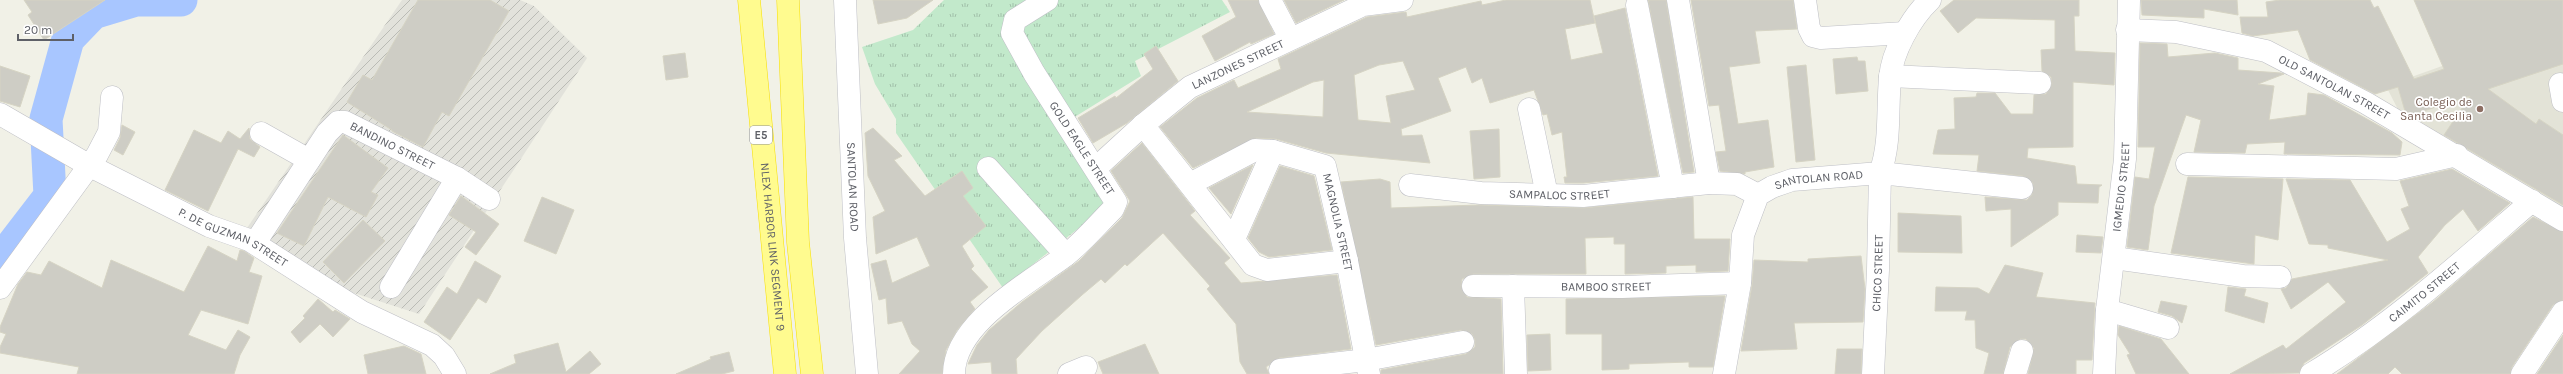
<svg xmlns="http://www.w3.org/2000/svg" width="2563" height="374" viewBox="0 0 2563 374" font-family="Karla,sans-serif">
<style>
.industrial{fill:url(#industrial-furrows)}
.education{fill:#e3e3d7}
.grass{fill:url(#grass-tufts)}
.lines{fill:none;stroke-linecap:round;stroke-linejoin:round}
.river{stroke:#a8c6ff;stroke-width:33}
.building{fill:#cecdc5;stroke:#d6d4c4;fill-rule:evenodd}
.minor-casing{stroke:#bebfc5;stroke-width:23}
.highway-casing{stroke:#f7df00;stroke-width:23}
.minor{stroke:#fff;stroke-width:22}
.highway{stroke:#fffb8f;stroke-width:22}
.education-dot{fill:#8d6e63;stroke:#fff;stroke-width:1.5}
.labels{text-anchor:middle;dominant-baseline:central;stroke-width:3.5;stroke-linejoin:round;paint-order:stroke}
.shield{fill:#fff;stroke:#8e9095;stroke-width:1}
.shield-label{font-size:11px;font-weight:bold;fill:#5e6067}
.street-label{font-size:12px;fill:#5e6067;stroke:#fff}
.education-label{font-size:12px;fill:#785e54;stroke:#fff;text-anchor:end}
</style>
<defs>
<pattern id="industrial-furrows" width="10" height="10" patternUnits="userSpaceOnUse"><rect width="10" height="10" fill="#e2e2db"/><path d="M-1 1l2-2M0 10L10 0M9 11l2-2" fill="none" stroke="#babbb5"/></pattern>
<pattern id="grass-tufts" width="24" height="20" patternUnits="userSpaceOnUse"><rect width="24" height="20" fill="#c2e9cb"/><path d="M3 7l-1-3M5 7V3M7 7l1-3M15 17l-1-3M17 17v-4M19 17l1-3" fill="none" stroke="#a1c0a9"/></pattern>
</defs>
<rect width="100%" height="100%" fill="#f1f1e7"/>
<path class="industrial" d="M402 0H520L534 6 587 58 419 314 329 285 245 231Z"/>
<path class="education" d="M2563 23V229L2409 131 2386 86Z"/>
<path class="grass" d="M944 0H1222L1230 12 1135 61 1141 76 1060 126 1108 205 1003 288 896 133V119L875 84 862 47 913 30Z"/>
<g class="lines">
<path class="river" d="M0 261 50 196 46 119 68 39 93 13 136 0H181"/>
</g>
<path class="building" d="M24 0H105L44 40 28 15 32 12Z
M418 0H490L509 11 449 116 442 112 423 147 392 131V130L347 102 363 75 372 80Z
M873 0H933L907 18 878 24Z
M1228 0H1258L1274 34 1251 44 1250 42 1215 61 1202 36 1236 17Z
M1284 0H1344L1296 23Z
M1506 0H1590L1595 23 1565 29 1571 60 1603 53 1594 16 1625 8 1658 176 1583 183H1565L1564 177H1567L1562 132 1552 135 1547 114 1543 115 1534 90 1490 103 1482 78 1472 83 1466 67 1438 78 1451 111 1401 129 1402 136 1422 135 1430 163 1326 153 1276 139 1256 138 1193 168 1160 127 1197 98 1234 80 1238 88 1281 69 1278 59 1367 17 1406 12 1407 17 1481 1 1482 5ZM1403 61 1415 90 1386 96 1391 123 1358 120 1354 75 1379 65ZM1324 80 1323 117 1247 112 1313 82Z
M1648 0H1666L1694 172 1683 173Z
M1691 0H1793L1797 29 1755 31 1760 63 1729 67 1738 124 1768 120 1774 167 1745 172V174L1720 171 1716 152 1726 151 1719 105 1709 106Z
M1954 0H2079V16H2074L2075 51 2115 53 2114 85 2073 82V147L2028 148 2027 158 2075 166 2077 184 2102 185 2099 187 2098 203 2058 202V215L2011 247V209L1986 211 1985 197 2027 200 2032 195 2033 183 2023 176 1977 171 1979 155 1933 154 1938 130 1955 129 1954 98 1976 97 1977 93H1995L2011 114H2033L2034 95 2046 94 2052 84 2051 77 2042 71 2041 50 2055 49V20L1976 18 1958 33 1940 11Z
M2141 0H2237L2238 15 2204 9V18L2142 15Z
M2280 0H2370L2374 8 2378 6 2414 79 2444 69 2414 0H2563V64L2488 89 2536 124 2539 119 2563 135V205L2444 135 2470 96 2411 115 2405 111 2398 87 2375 94 2310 60 2298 30 2253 36 2242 33 2240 17H2268L2266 2Z
M2140 43 2167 44 2168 57 2215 53 2238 58V70L2281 73 2284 74 2258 84 2274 86 2269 120 2306 115 2308 93 2324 95 2392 133 2402 142 2400 155 2284 154 2285 142 2247 144 2245 153 2194 152 2201 120 2186 115 2154 206 2148 250 2127 247 2135 177 2149 179 2155 147H2138Z
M1156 46 1178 81 1127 123 1093 143 1078 118 1115 96 1116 98 1153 69 1144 54Z
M685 53 688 77 666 80 663 56Z
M1857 57 1858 61H1865L1868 91 1836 94 1833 59Z
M1806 65 1815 160 1796 162 1787 67Z
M0 66 30 76 20 107 0 101Z
M122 125 135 132 123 155 114 150 120 138Z
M249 128 250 139 260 147 254 157 238 149 208 211 165 190 194 130 221 143 228 131 240 139Z
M873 128 902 156 894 160 925 196 962 171 973 188 963 196 986 226 962 246 974 266 971 269 988 287 970 302 975 309 957 330 946 350 942 374H899L920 351 912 344 902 321 888 324 886 298 879 300 871 264 886 260 892 283 930 266 917 237 876 254 873 217 885 211 868 176 865 133Z
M1499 129 1500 177 1474 179 1470 131Z
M343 135 388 168 371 192 378 195 366 217 328 197 304 246 277 233Z
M1142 143 1195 211 1190 215 1230 258 1224 263 1241 283 1337 275 1351 349 1279 358 1266 367 1269 374H1247L1240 362 1236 324 1207 289 1210 286 1163 233 1127 266 1125 264 1105 283 1101 279 1082 295 1042 331 1016 359 1017 374H992L991 362 968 364 977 345 989 330 1022 302 1079 261 1122 218 1130 201 1111 171Z
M1253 165 1231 214 1209 188Z
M1280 166 1314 176 1332 250 1269 257 1259 252 1248 238Z
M2452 169 2510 203 2478 231 2463 209 2445 225 2418 257 2428 273 2362 325 2304 363 2299 373 2230 374 2283 345 2286 349 2346 302 2328 282 2291 309 2281 289 2286 288 2292 279 2388 260 2328 248V245L2309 244 2286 179 2350 180 2387 242 2410 229 2401 209 2409 206 2400 181Z
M2188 177 2283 179 2278 240 2255 235 2254 264 2171 253Z
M1380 179 1390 182 1391 208 1479 205 1584 208 1693 197 1694 239H1730L1728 271 1696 272V265L1666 266V273L1625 274V244H1614V237L1585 238 1586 274H1473L1462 279 1461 286 1467 297 1501 299 1503 374H1381V370L1466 354 1475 347V340L1472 334 1461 330 1376 345 1341 182Z
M461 196 499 224 476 255 465 247 476 232 449 215Z
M542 197 574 210 556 254 524 241Z
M1898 213 1961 216 1962 253 1898 252Z
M2533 217 2563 232V300L2553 305 2512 367 2510 374H2402L2395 367 2388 374H2337L2433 302Z
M363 220 385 241 344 283 323 262Z
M2077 235 2103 237 2101 253 2076 252Z
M208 246 237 261 240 250 244 251 254 258 249 272 262 276 248 324 201 310 188 335 226 350 238 330 250 337 240 355 234 374H77L79 367 0 353V347L6 334 0 332V327L18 284 27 272 41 275 49 261 102 288 111 260 184 292Z
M1861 256 1865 289 1863 322 1794 323 1797 349 1741 351 1752 285 1754 260 1808 262V259Z
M475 261 501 276 486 303 478 298 450 340 424 322 447 287 457 294Z
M2005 265 2043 273 2036 297 2095 303 2092 360H2076V374H2028L2034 348 2026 339H2020L2010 347 2003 374H1984L1989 353 1976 348 1975 320H1965L1967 311H1935L1936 287 1978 288 1989 294Z
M2228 287 2246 289 2244 296 2268 303 2264 323 2225 311Z
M1725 296 1713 367H1689V362L1629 364V369L1602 370V334H1566V299Z
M318 299 333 312 335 310 350 319 333 337 320 324 300 343 291 332 305 318 303 316Z
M2161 301 2187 306 2182 323 2172 316 2158 312Z
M2119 326 2161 339 2189 374H2136L2127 355 2130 354 2118 335Z
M1550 334 1551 370 1528 371 1527 335Z
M2563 335V374H2537Z
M558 343 566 372 590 351 601 364 589 374H490L516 363 514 355Z
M1145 344 1159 374H1103L1098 362Z
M404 346 421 354 426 374H368L364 355Z
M1837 349H1862L1861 374H1835Z
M729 352 734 371 722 374H676L711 359 710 357Z"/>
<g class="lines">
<g class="minor-casing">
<g id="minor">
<path id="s1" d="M845 0 855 238 867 374"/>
<path d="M1270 0 1290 38"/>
<path d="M1678 0 1709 183"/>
<path d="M1805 0 1809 28 1813 36 1821 38 1905 33"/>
<path d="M1637 5 1673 187"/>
<path id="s2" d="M2127 30 2176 32 2266 51 2366 103 2563 220"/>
<path d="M1890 76 2040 83"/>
<path d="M2560 84 2563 101"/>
<path d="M1529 109 1547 195"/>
<path id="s3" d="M0 114 90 166 209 226 249 240 362 312 432 345 444 356 455 374"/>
<path d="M1143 125 1253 265 1267 270 1347 261"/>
<path d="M261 133 309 160"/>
<path d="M2187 164 2396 169 2457 155"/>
<path d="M988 168 1066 255"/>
<path id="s4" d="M1096 168 1143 125 1190 87 1363 5 1402 0"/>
<path id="s5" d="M1190 184 1255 150 1273 151 1325 166 1347 261 1369 374"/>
<path id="s6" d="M1410 185 1481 193 1583 196 1709 183 1737 184 1758 195"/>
<path d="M1234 239 1273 151"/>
<path id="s7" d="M255 243 327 133 338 122H345L457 178 489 199"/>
<path d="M2114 258 2243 276 2280 277"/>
<path id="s8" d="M1473 286 1622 287 1740 283"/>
<path d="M1513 286 1516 374"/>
<path d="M391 287 457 178"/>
<path d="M0 288 97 155 109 132 112 97"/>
<path d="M2107 310 2168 328"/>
<path d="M1280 370 1366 360 1463 342"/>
<path d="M954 374C954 323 1029 283 1065 256 1082 243 1098 224 1113 209L1116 202 1034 73 1012 33 1015 20 1047 0"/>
<path d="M1069 374 1086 367"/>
<path id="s9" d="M1724 374 1740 283 1743 235 1758 195 1772 187 1792 180 1880 173C1891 143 1887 110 1890 78 1892 52 1911 18 1930 0"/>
<path id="s10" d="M1873 374 1878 270 1880 173 2022 188"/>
<path d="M2015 374 2022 351"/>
<path id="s11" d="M2104 374 2107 310 2125 159 2129 0"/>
<path id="s12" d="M2311 374C2391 326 2461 262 2532 201"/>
<path d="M2522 374 2563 312"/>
</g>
</g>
<g class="highway-casing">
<g id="highway">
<path id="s13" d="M749 0 785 374"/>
<path d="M788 0 798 242 812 374"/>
</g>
</g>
<use href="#minor" class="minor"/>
<use href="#highway" class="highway"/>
</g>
<circle class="education-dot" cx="2480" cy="109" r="4"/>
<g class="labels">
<rect class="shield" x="750" y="126" width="22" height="18" rx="3"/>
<g class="shield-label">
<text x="761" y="135">E5</text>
</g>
<g class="street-label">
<text stroke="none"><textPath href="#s4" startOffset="177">LANZONES STREET</textPath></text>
<text stroke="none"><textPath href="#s2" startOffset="218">OLD SANTOLAN STREET</textPath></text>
<text stroke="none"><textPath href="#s7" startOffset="207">BANDINO STREET</textPath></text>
<text transform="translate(1082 148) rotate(57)">GOLD EAGLE STREET</text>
<text stroke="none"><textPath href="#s9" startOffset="247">SANTOLAN ROAD</textPath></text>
<text stroke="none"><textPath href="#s1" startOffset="187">SANTOLAN ROAD</textPath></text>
<text stroke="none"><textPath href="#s11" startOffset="188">IGMEDIO STREET</textPath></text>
<text stroke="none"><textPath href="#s6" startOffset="150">SAMPALOC STREET</textPath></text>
<text stroke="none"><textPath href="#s5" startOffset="203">MAGNOLIA STREET</textPath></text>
<text stroke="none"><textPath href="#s3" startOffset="264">P. DE GUZMAN STREET</textPath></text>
<text stroke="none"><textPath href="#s13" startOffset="248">NLEX HARBOR LINK SEGMENT 9</textPath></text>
<text stroke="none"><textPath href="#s10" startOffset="101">CHICO STREET</textPath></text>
<text stroke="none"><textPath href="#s8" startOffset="133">BAMBOO STREET</textPath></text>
<text stroke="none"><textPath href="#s12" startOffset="140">CAIMITO STREET</textPath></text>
</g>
<g class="education-label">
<text x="2472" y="102">Colegio de<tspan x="2472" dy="14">Santa Cecilia</tspan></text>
</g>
</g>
<path d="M18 34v6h55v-6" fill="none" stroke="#5e6067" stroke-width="2"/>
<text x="24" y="34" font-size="12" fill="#5e6067" stroke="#ffffff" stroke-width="3" paint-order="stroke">20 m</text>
</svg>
